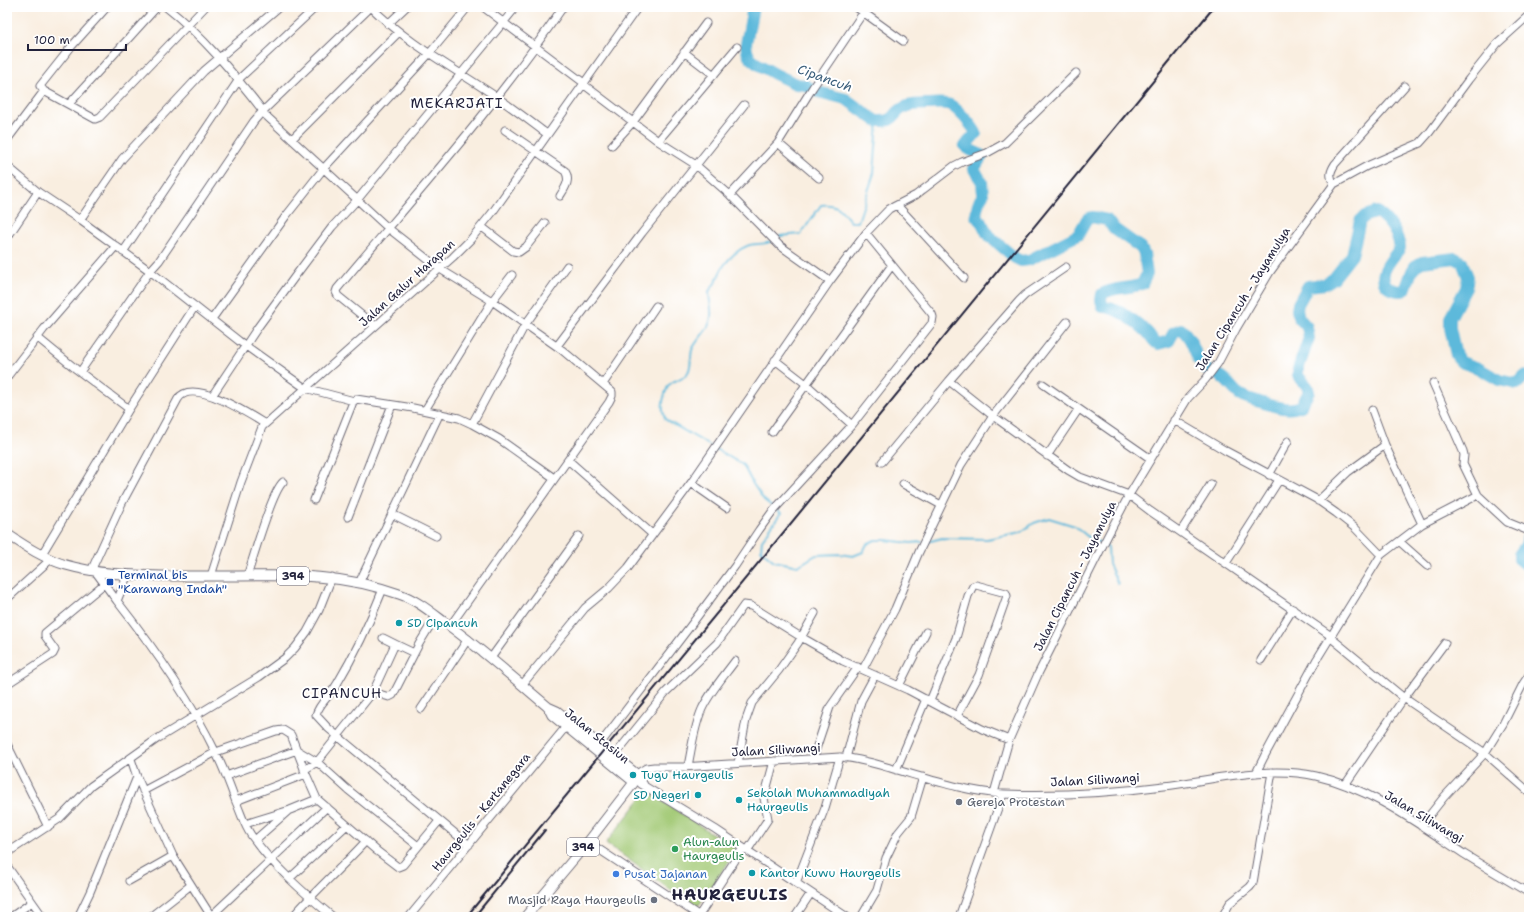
<svg xmlns="http://www.w3.org/2000/svg" width="1536" height="924" viewBox="0 0 1536 924" font-family="'Shantell Sans',sans-serif">
<style>
.green{fill:#a2c975;stroke:#627658}
.lines{fill:none;stroke-linecap:round;stroke-linejoin:round}
.stream{stroke:#5db9db;stroke-width:2}
.river{stroke:#5db9db;stroke-width:12}
.minor-casing{stroke:#6d6975;stroke-width:9}
.major-casing{stroke:#6d6975;stroke-width:11}
.minor{stroke:#fff;stroke-width:7}
.major{stroke:#fff;stroke-width:9}
.rail{stroke:#22223b;stroke-width:2}
.transit-dot{fill:#1a4fb4;stroke:#fff;stroke-width:1.5}
.culture-dot{fill:#0f9aa8;stroke:#fff;stroke-width:1.5}
.worship-dot{fill:#6b7280;stroke:#fff;stroke-width:1.5}
.leisure-dot{fill:#2e9e5b;stroke:#fff;stroke-width:1.5}
.shop-dot{fill:#3f7fe0;stroke:#fff;stroke-width:1.5}
.labels{text-anchor:middle;dominant-baseline:central;stroke-width:4;stroke-linejoin:round;paint-order:stroke}
.shield{fill:#fff;stroke:#646476;stroke-width:1}
.shield-label{font-size:11px;font-weight:bold;fill:#22223b}
.street-label{font-size:12px;fill:#22223b;stroke:#fff}
.transit-label{font-size:12px;fill:#164399;stroke:#fff;text-anchor:start}
.culture-label{font-size:12px;fill:#0d838f;stroke:#fff;text-anchor:start}
.worship-label{font-size:12px;fill:#5b616d;stroke:#fff;text-anchor:start}
.leisure-label{font-size:12px;fill:#27864d;stroke:#fff;text-anchor:start}
.shop-label{font-size:12px;fill:#366cbe;stroke:#fff;text-anchor:start}
.water-label{font-size:13px;font-style:italic;fill:#3a5e7b;stroke:#fff}
.quarter-label{font-size:14px;letter-spacing:1px;fill:#22223b;stroke:#fff}
.district-label{font-size:16px;font-weight:bold;letter-spacing:1px;fill:#22223b;stroke:#fff}
</style>
<rect width="100%" height="100%" fill="#fff"/>
<filter id="ink" filterUnits="userSpaceOnUse"><feTurbulence type="fractalNoise" baseFrequency=".025" numOctaves="2"/><feDisplacementMap in="SourceGraphic" scale="8" xChannelSelector="R" yChannelSelector="G"/><feConvolveMatrix kernelMatrix="1 2 1 2 8 2 1 2 1" color-interpolation-filters="sRGB"/></filter>
<filter id="wash" filterUnits="userSpaceOnUse"><feTurbulence type="fractalNoise" baseFrequency=".012" numOctaves="4" result="noise"/><feDisplacementMap in="SourceGraphic" scale="16" xChannelSelector="R" yChannelSelector="G"/><feGaussianBlur stdDeviation="0.9" result="paint"/><feColorMatrix in="noise" values="0 0 0 0 0 0 0 0 0 0 0 0 0 0 0 0 0 1.4 0 .05"/><feComposite in="paint" operator="in"/></filter>
<g filter="url(#wash)">
<rect width="100%" height="100%" fill="#f9eee0"/>
<path class="green" d="M647 791 737 850 699 905 692 906 606 843Z"/>
<g class="lines">
<path class="stream" d="M776 239 780 236 801 234 821 205C838 203 841 210 851 222H858L874 173 878 121
M772 241C763 246 754 242 747 246 739 249 730 257 725 264 718 273 718 282 709 291 709 300 712 308 711 316 711 329 697 338 692 350 690 357 692 368 687 374 683 379 673 380 669 385 668 386 666 391 666 391 662 402 661 409 666 420L743 465 753 484 764 500 781 513 762 540 761 550 774 561 798 566 816 555 840 554 853 556 863 552 867 544 875 540H885L911 543 922 542
M927 542 942 538 987 539 1021 532 1034 523 1049 518 1075 526 1087 536 1108 547 1109 564 1118 584"/>
<path class="river" d="M753 7 746 44 747 51 750 58 756 63 775 74 796 84 805 85 818 92 846 99 876 121C899 122 891 113 905 107 912 104 919 105 927 104 949 103 949 101 965 118 969 123 973 127 976 133L965 146C970 152 976 151 982 156L974 169 982 182 983 195C978 201 977 208 976 216L982 223 988 235 1015 258 1021 261 1029 260 1078 235 1087 219 1092 217 1107 220 1113 228 1141 248 1144 254 1147 274 1142 284C1130 289 1113 287 1102 294L1101 300 1103 307C1117 307 1138 323 1147 332 1152 337 1152 341 1158 344L1169 341 1174 332 1181 329C1195 341 1193 354 1203 366 1207 372 1213 372 1218 375 1227 379 1232 389 1239 394 1244 398 1276 407 1283 408 1290 409 1296 408 1301 406L1309 392 1307 386 1298 376V369L1309 338 1307 327 1299 318 1297 310 1298 304 1308 286 1325 284 1334 278 1352 255 1360 221 1365 216 1377 212C1389 221 1398 233 1400 248 1393 258 1373 277 1390 288 1395 291 1399 292 1405 290L1412 271 1415 266 1422 262 1455 258 1462 262 1468 277 1466 288 1450 318V328L1456 355 1461 362 1478 368 1499 380 1517 384 1525 376 1529 375
M1529 532 1526 545 1519 555V559L1525 564 1529 563"/>
</g>
</g>
<g filter="url(#ink)">
<g class="lines">
<g class="minor-casing">
<path id="minor" d="M107 7 71 47 40 86 44 91 95 119 100 117 205 7
M166 7C202 35 235 75 263 111L262 112 388 228 440 269 492 301 562 350 612 392V396L609 402 450 626
M371 7C409 45 454 68 498 98 514 109 531 122 547 134
M483 7 584 83
M856 7 903 41
M388 24 406 7
M684 52 714 75
M583 84 658 141 696 165 730 195 779 245 830 281
M69 104 157 7
M263 111 371 7
M505 130 565 171C571 180 565 188 560 196
M292 139 398 33
M7 140 44 91
M658 141 737 47
M778 143 819 178
M612 145 633 122 706 23
M7 166 38 192 7 238
M1334 184C1329 176 1330 172 1335 164L1405 86
M38 192 80 220 150 271 159 261 254 121 262 112
M730 195 778 143 813 87 867 7
M897 205 964 278
M80 220 122 159 204 71 279 7
M482 227 513 251 519 252 526 247 545 223
M866 233 889 209 916 195 954 166 962 162 987 153 1005 143 1076 73
M123 252 240 78 316 7
M212 319 286 216 324 168 429 54 468 7
M375 326 338 296 336 292 337 289C414 197 495 107 563 7
M38 338 76 369 129 409
M557 346 642 233 744 105
M775 360 806 384 852 425
M80 372 150 271 239 341 305 388 354 401
M7 377 44 329 116 246
M949 381 993 416 1068 470 1080 477 1129 495 1150 511 1331 636
M1433 383 1463 451 1464 455 1463 464 1478 495 1507 522 1529 531
M603 384 656 306
M1043 384 1151 459
M212 396 258 327 296 275 332 227 358 199 516 7
M425 410 492 301 512 275
M1372 410 1385 445 1422 524
M1174 420 1226 451 1316 499 1336 513 1355 528 1381 555
M472 424 525 325 567 266
M772 432 892 265
M1047 456 1078 410
M568 460 652 534
M882 462 949 381 1019 301 1025 295 1066 267
M1269 475 1288 441
M691 483 727 508
M903 484 941 505
M314 500 353 402 356 399 413 408 459 418 472 424 499 439 554 478
M1318 501 1348 472 1385 445
M392 514 436 536
M348 517 392 405
M1181 531 1211 484
M1400 542 1427 566
M42 554 129 409 195 306
M1226 563 1279 480
M91 571 122 503 178 399C192 377 249 414 265 424
M95 571 117 601 128 574
M211 576 241 482 262 427 453 257 471 239 492 213 638 7
M247 576C254 557 271 493 283 482
M359 583 440 413
M383 589C370 622 355 654 337 684 331 695 319 703 316 715L328 728 469 845
M7 599 51 559
M117 601C154 648 189 697 215 751 223 767 230 785 236 802 241 813 244 825 251 835 273 866 304 893 333 917
M1330 637 1404 698 1485 753 1529 792
M383 638 395 644
M491 658 579 536
M1261 660 1293 609
M863 669 895 609 919 552 961 465 993 416 1067 322
M7 684 53 654 55 650 45 636V633L104 584
M522 685 585 608 609 588 628 568 691 483 830 281 866 233 932 314 933 317 932 323 852 425 772 512 759 530 735 566 688 629 600 744
M899 686 926 632
M373 692 395 644 414 653
M930 701 956 638 968 596 973 586 976 585 1006 593 1007 596 979 675 957 716
M421 709 468 639
M7 744 48 827
M614 756 666 692 717 643 744 605 751 606 801 637 843 661 908 690 982 729 1009 740
M813 758 830 707 858 667
M846 758 861 701 875 675
M131 759 137 777 173 856 211 916
M738 763 746 720 752 703 779 670 798 643 815 613
M688 766C692 747 694 727 702 709 710 692 724 676 735 661
M304 770 317 762 373 692 389 697 393 695 419 644 436 616
M896 770 926 699
M1256 773 1264 757 1317 659 1381 555 1422 524 1478 495
M226 776 297 750 317 762 347 789 418 846
M641 784 715 829 847 917
M644 785 639 776 641 771 646 768 654 767H682L840 757C857 758 873 763 890 768 926 778 966 792 1004 794 1057 796 1110 793 1164 786 1213 780 1266 765 1316 776 1370 788 1418 824 1464 854 1485 867 1507 880 1529 893
M1345 785 1404 698 1445 643
M143 791 216 752 276 731 283 730 291 735 306 774
M994 793 1009 740 1038 674 1107 537 1129 495 1188 398 1205 380 1218 363 1236 329 1270 272 1334 184 1367 166 1420 143 1429 133 1469 79 1497 44 1529 15
M236 801 306 774 317 799 377 851 398 867 403 865 439 821
M245 824 290 810 317 799
M1421 826 1444 797 1485 753 1503 724 1523 684 1529 675
M255 840 288 811
M588 842 701 917
M747 851 768 819 764 798 774 761
M7 853 59 819 91 786 157 739 259 677 285 658 295 648 307 632 319 610 332 577
M7 866 43 917
M290 878 347 825
M129 881 173 856
M796 883 825 808 840 757
M295 914C317 889 343 866 366 841
M11 917 32 902
M78 917 90 892 137 777
M150 917 191 885
M210 917 327 807
M409 917 569 723
M698 917 743 848
M795 917 811 893
M861 917 877 890 886 858 898 833 911 817 923 777
M959 917 1003 794
M1222 917 1230 903 1250 887 1253 883 1272 772"/>
</g>
<g class="major-casing">
<path id="major" d="M7 534C25 546 45 559 66 565 97 574 130 575 162 576 187 576 212 576 237 576 294 575 344 574 399 594 417 600 432 613 447 624 482 650 515 679 548 707L557 711 639 776 588 842 525 917
M548 707 552 715 634 782"/>
</g>
<use href="#minor" class="minor"/>
<use href="#major" class="major"/>
<path class="rail" d="M466 917 769 550 1214 7
M474 917 545 830"/>
</g>
</g>
<rect class="transit-dot" x="106" y="578" width="8" height="8" rx="2"/>
<g class="culture-dot">
<circle cx="399" cy="623" r="4"/>
<circle cx="633" cy="775" r="4"/>
<circle cx="698" cy="795" r="4"/>
<circle cx="739" cy="800" r="4"/>
<circle cx="752" cy="873" r="4"/>
</g>
<g class="worship-dot">
<circle cx="959" cy="802" r="4"/>
<circle cx="654" cy="900" r="4"/>
</g>
<circle class="leisure-dot" cx="675" cy="849" r="4"/>
<circle class="shop-dot" cx="616" cy="874" r="4"/>
<g class="labels">
<g class="shield">
<rect x="277" y="567" width="32" height="18" rx="3"/>
<rect x="567" y="838" width="32" height="18" rx="3"/>
</g>
<g class="shield-label">
<text x="293" y="576">394</text>
<text x="583" y="847">394</text>
</g>
<g class="street-label">
<text transform="translate(407 283) rotate(-42)">Jalan Galur Harapan</text>
<text transform="translate(1243 299) rotate(-58)">Jalan Cipancuh - Jayamulya</text>
<text transform="translate(1075 576) rotate(-63)">Jalan Cipancuh - Jayamulya</text>
<text transform="translate(597 736) rotate(39)">Jalan Stasiun</text>
<text transform="translate(776 750) rotate(-3)">Jalan Siliwangi</text>
<text transform="translate(1095 780) rotate(-3)">Jalan Siliwangi</text>
<text transform="translate(481 812) rotate(-51)">Haurgeulis - Kertanegara</text>
<text transform="translate(1424 817) rotate(31)">Jalan Siliwangi</text>
</g>
<g class="transit-label">
<text x="118" y="575">Terminal bis<tspan x="118" dy="14">"Karawang Indah"</tspan></text>
</g>
<g class="culture-label">
<text x="407" y="623">SD Cipancuh</text>
<text x="641" y="775">Tugu Haurgeulis</text>
<text x="747" y="793">Sekolah Muhammadiyah<tspan x="747" dy="14">Haurgeulis</tspan></text>
<text x="690" y="795" text-anchor="end">SD Negeri</text>
<text x="760" y="873">Kantor Kuwu Haurgeulis</text>
</g>
<g class="worship-label">
<text x="967" y="802">Gereja Protestan</text>
<text x="646" y="900" text-anchor="end">Masjid Raya Haurgeulis</text>
</g>
<g class="leisure-label">
<text x="683" y="842">Alun-alun<tspan x="683" dy="14">Haurgeulis</tspan></text>
</g>
<g class="shop-label">
<text x="624" y="874">Pusat Jajanan</text>
</g>
<g class="water-label">
<text transform="translate(825 78) rotate(20)">Cipancuh</text>
</g>
<g class="quarter-label">
<text x="457" y="103">MEKARJATI</text>
<text x="342" y="693">CIPANCUH</text>
</g>
<g class="district-label">
<text x="730" y="894">HAURGEULIS</text>
</g>
</g>
<rect width="1536" height="924" fill="none" stroke="#fff" stroke-width="24"/>
<path d="M28 44v6h98v-6" fill="none" stroke="#22223b" stroke-width="2"/>
<text x="34" y="44" font-size="12" fill="#22223b" stroke="#ffffff" stroke-width="3" paint-order="stroke">100 m</text>
</svg>
